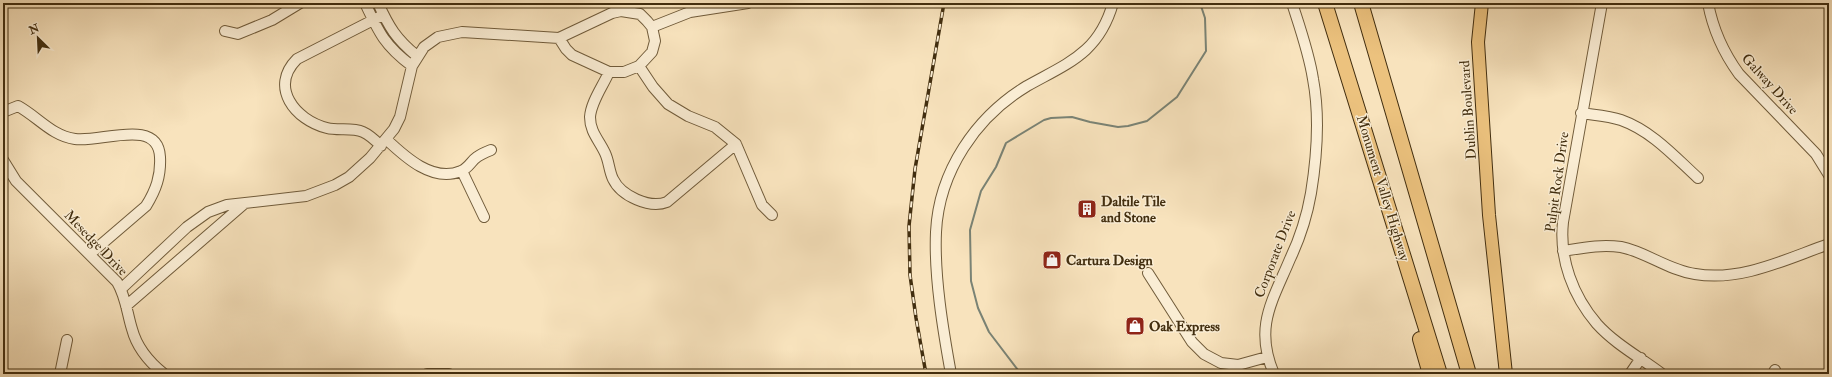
<svg xmlns="http://www.w3.org/2000/svg" width="1832" height="377" viewBox="0 0 1832 377" font-family="'IM FELL Double Pica',serif">
<style>
.lines{fill:none;stroke-linecap:round;stroke-linejoin:round}
.stream{stroke:#7a8375;stroke-width:2}
.minor-casing{stroke:#705b3a;stroke-width:12}
.major-casing{stroke:#422e0f;stroke-width:14}
.highway-casing{stroke:#422e0f;stroke-width:16}
.minor{stroke:#faedd4;stroke-width:10}
.major{stroke:#ecc27e;stroke-width:12}
.highway{stroke:#ecc27e;stroke-width:14}
.rail-casing{stroke:#422e0f;stroke-width:3.5}
.rail{stroke:#faedd4;stroke-width:2;stroke-dasharray:6;stroke-linecap:butt}
.labels{text-anchor:middle;dominant-baseline:central;stroke-width:3;stroke-linejoin:round;paint-order:stroke}
.street-label{font-size:14px;fill:#422e0f;stroke:#faedd4}
.poi-label{font-size:14px;font-weight:bold;fill:#422e0f;stroke:#faedd4;text-anchor:start}
</style>
<rect width="100%" height="100%" fill="#f8e3bd"/>
<filter id="stains"><feTurbulence type="fractalNoise" baseFrequency=".005" numOctaves="4"/><feColorMatrix values="0 0 0 0 .2 0 0 0 0 .09 0 0 0 0 .02 0 0 0 .5 -.17"/></filter>
<radialGradient id="worn" r=".72"><stop offset=".6" stop-color="#630" stop-opacity="0"/><stop offset="1" stop-color="#630" stop-opacity=".3"/></radialGradient>
<g class="lines">
<path class="stream" d="M1021 374 989 332 978 308 971 281 970 230 981 191 996 167 1006 143 1044 120 1051 118 1072 117 1090 122 1118 127 1128 126 1147 121 1177 97 1206 51 1205 18 1200 3"/>
<g class="minor-casing">
<path id="minor" d="M365 3C379 33 385 46 412 66
M378 3C389 27 396 39 417 56
M1602 3 1563 222C1559 259 1573 296 1597 324 1615 344 1641 358 1662 374
M1708 3C1713 30 1723 52 1739 74L1816 154 1829 175
M652 27 690 12 748 3
M225 31 238 34 272 20 300 3
M639 66 653 87 668 104 688 116 715 127 736 144 762 205 772 215
M609 72C603 86 591 102 590 117 590 132 599 140 605 153 609 161 609 171 613 179 621 196 650 209 667 202L736 144
M3 112 18 106C38 117 52 136 75 139 100 143 158 117 160 157 161 176 156 190 146 206L90 254
M1581 113C1594 115 1609 116 1621 120 1652 131 1675 157 1698 178
M386 139C405 157 433 183 461 171 469 168 471 161 477 157 481 154 486 152 491 150
M381 146C376 141 370 135 363 132 352 127 338 131 327 128 295 120 269 87 297 59L383 15
M3 160 16 181 117 282C126 297 127 313 132 329 137 348 149 362 164 374
M462 171 484 217
M1563 251C1582 248 1601 244 1621 247 1646 252 1668 270 1695 274 1741 282 1786 259 1829 244
M1148 273 1192 342 1204 354 1221 363 1238 365 1267 357
M121 289 187 227 208 212 227 205 306 196 335 185 349 177 370 158 394 129 400 117 412 66 424 47 438 37 462 32 559 38 612 13 621 11 640 14 647 21 652 27 655 41 652 52 639 66 624 72H609L572 55 566 49 559 38
M126 306 245 203
M60 374 67 340
M427 374H449
M951 374C943 330 934 276 936 232 939 171 976 117 1027 86 1068 63 1099 53 1113 3
M1274 374C1254 327 1272 302 1290 259 1300 238 1307 216 1311 193 1317 156 1320 116 1313 79 1309 53 1300 28 1292 3
M1630 374 1641 358
M1773 374 1775 370"/>
</g>
<g class="major-casing">
<path id="major" d="M1482 3 1478 42 1489 215 1506 374"/>
</g>
<g class="highway-casing">
<path id="highway" d="M1325 3 1440 374
M1361 3 1469 374
M1420 339 1430 374"/>
</g>
<use href="#minor" class="minor"/>
<use href="#major" class="major"/>
<use href="#highway" class="highway"/>
<g class="rail-casing">
<path id="rail" d="M926 374 916 318 910 275 909 226 915 169 944 3"/>
</g>
<use href="#rail" class="rail"/>
</g>
<defs>
<g id="building-square" transform="scale(1)"><rect x="-9" y="-9" width="18" height="18" rx="4" fill="#8f2418" stroke="#faedd4"/><path d="M-4-6H4V6H1V3H-1V6H-4ZM-2.5-4.3h1.7v1.8h-1.7ZM.8-4.3h1.7v1.8H.8ZM-2.5-1h1.7V.8h-1.7ZM.8-1h1.7V.8H.8Z" fill="#fff"/></g>
<g id="shop-square" transform="scale(1)"><rect x="-9" y="-9" width="18" height="18" rx="4" fill="#8f2418" stroke="#faedd4"/><path d="M-5-2.5h2.3a2.7 3.5 0 0 1 5.4 0H5L5.5 6h-11ZM-1.5-2.5h3a1.5 2.3 0 0 0-3 0Z" fill="#fff"/></g>
</defs>
<g fill-rule="evenodd">
<use href="#building-square" x="1087" y="209"/>
<use href="#shop-square" x="1052" y="260"/>
<use href="#shop-square" x="1135" y="326"/>
</g>
<g class="labels">
<g class="street-label">
<text transform="translate(1770 84) rotate(48)">Galway Drive</text>
<text transform="translate(1468 110) rotate(-94)">Dublin Boulevard</text>
<text transform="translate(1557 182) rotate(-82)">Pulpit Rock Drive</text>
<text transform="translate(1383 188) rotate(73)">Monument Valley Highway</text>
<text transform="translate(96 243) rotate(46)">Mesedge Drive</text>
<text transform="translate(1275 254) rotate(-69)">Corporate Drive</text>
</g>
<g class="poi-label">
<text x="1101" y="201">Daltile Tile<tspan x="1101" dy="16">and Stone</tspan></text>
<text x="1066" y="260">Cartura Design</text>
<text x="1149" y="326">Oak Express</text>
</g>
</g>
<rect width="1832" height="377" fill="none" stroke="#f8e3bd" stroke-width="16"/>
<rect x="4" y="4" width="1824" height="369" fill="none" stroke="#422e0f" stroke-width="2"/>
<rect x="8" y="8" width="1816" height="361" fill="none" stroke="#422e0f"/>
<g transform="translate(38 38) rotate(336)" stroke="#faedd4" stroke-width="3" paint-order="stroke">
<path d="M0-3L7 15L0 10L-7 15Z" fill="#422e0f"/>
<text y="-6" font-size="11" font-weight="bold" text-anchor="middle" fill="#422e0f">N</text>
</g>
<rect width="100%" height="100%" filter="url(#stains)"/>
<rect width="100%" height="100%" fill="url(#worn)"/>
</svg>
